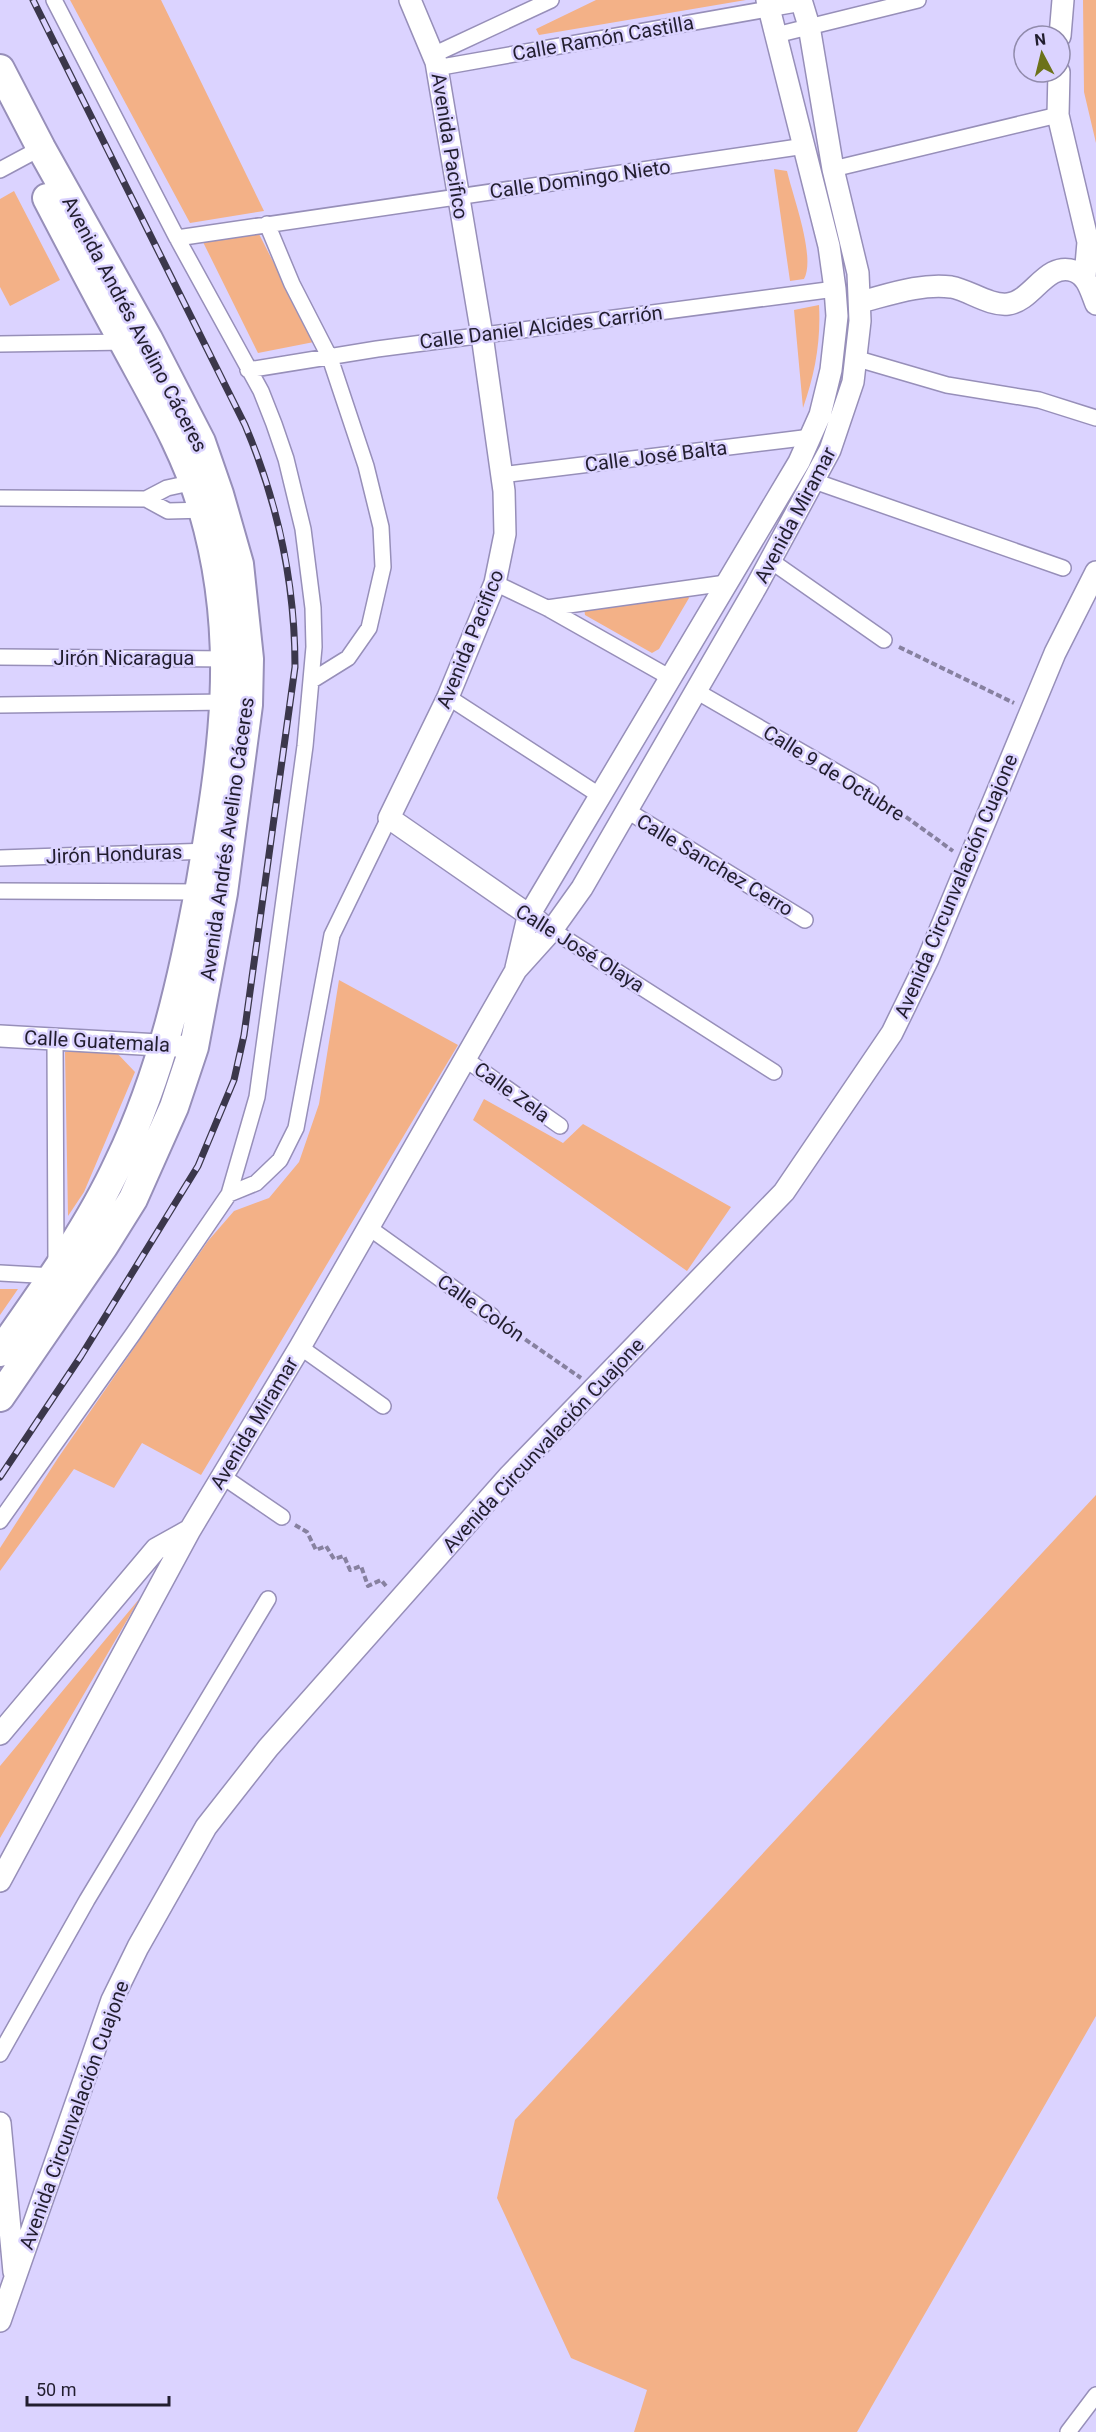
<svg xmlns="http://www.w3.org/2000/svg" width="1096" height="2432" viewBox="0 0 1096 2432" font-family="Roboto,sans-serif">
<style>
.green{fill:#f3b187}
.lines{fill:none;stroke-linecap:round;stroke-linejoin:round}
.street-casing{stroke:#978fb9;stroke-width:18}
.secondary-casing{stroke:#978fb9;stroke-width:24}
.highway-casing{stroke:#978fb9;stroke-width:32}
.path{stroke:#8781a0;stroke-width:4;stroke-dasharray:6 3;stroke-linecap:butt}
.street{stroke:#fff;stroke-width:15}
.secondary{stroke:#fff;stroke-width:21}
.highway{stroke:#fff;stroke-width:28}
.rail-casing{stroke:#3b374b;stroke-width:7}
.rail{stroke:#dbd3ff;stroke-width:4.5;stroke-dasharray:14;stroke-linecap:butt}
.labels{text-anchor:middle;dominant-baseline:central;stroke-width:5;stroke-linejoin:round;paint-order:stroke}
.street-label{font-size:20px;fill:#221e2f;stroke:#dbd3ff}
</style>
<rect width="100%" height="100%" fill="#dbd3ff"/>
<path class="green" d="M70 0H161L264 211 190 223Z
M596 0H746L539 35 536 29Z
M1083 0H1096V143L1084 92Z
M774 169 787 171C793 197 816 257 804 279L790 281Z
M14 191 60 280 10 306 0 287V199Z
M259 234 314 342 258 353 203 242Z
M819 305C821 341 815 374 803 408L794 310Z
M686 592 689 598 659 649 652 653 585 615 584 607Z
M339 980 458 1045 201 1475 142 1443 114 1488 74 1469 0 1571V1548L58 1458 208 1241 234 1211 269 1198 299 1162 319 1104Z
M65 1052H116L135 1072 84 1192 68 1216Z
M484 1099 563 1143 583 1124 731 1207 687 1271 473 1120Z
M0 1289H18L0 1315Z
M1096 1495V2016L857 2432H634L647 2390 571 2358 497 2198 515 2120Z
M140 1598 0 1838V1766Z"/>
<g class="lines">
<g class="street-casing">
<path id="street" d="M776 35 918 0
M433 55 551 0
M436 68 802 3
M833 169 1058 115
M0 170 41 148
M267 224 292 284 330 358 366 466 381 527 383 567 369 628 348 658 311 681
M177 238 805 146
M0 344 127 342
M858 359 947 385 1039 400 1096 418
M248 370 377 349 835 289
M501 475 811 437
M814 481 1063 568
M0 498 146 499 168 511 207 510
M146 499 167 488 199 481
M771 561 884 640
M495 583 547 608 669 677
M547 608 726 583
M0 657 231 659
M696 691 871 792
M448 697 599 795
M0 705 228 702
M626 810 805 920
M0 858 210 851
M0 891 204 892
M552 930 774 1072
M55 1040 56 1265
M465 1059 560 1126
M229 1194 256 1183 280 1160 296 1128 332 935 389 818
M368 1227 492 1316
M0 1273 54 1276
M300 1347 383 1406
M222 1476 282 1517
M0 1521 133 1334 229 1194 257 1097 305 746 314 647 313 608 303 529 286 459 274 424 261 391 177 238 54 0
M0 2054 87 1900 268 1599
M1068 2432 1096 2395"/>
</g>
<g class="secondary-casing">
<path id="secondary" d="M410 0 436 62 482 335 504 491 505 534 495 583 448 697 389 818 539 922
M1060 36 1063 0
M1059 72 1058 115 1088 242 1085 277
M860 302C888 295 921 283 951 287 969 290 989 306 1008 304 1033 301 1046 261 1074 271 1088 276 1091 292 1096 304
M516 968 528 917 799 462 820 415 831 370 837 316 835 289 829 246 767 0
M0 1036 194 1047
M0 1734 156 1549 190 1530
M0 1881 190 1530 300 1347 516 970 552 930 582 888 756 587 830 450 853 382 860 321 858 273 833 169 809 26 801 0
M0 2123 14 2272
M0 2321 112 2000 138 1947 206 1827 268 1748 510 1475 784 1192 892 1033 928 959 1055 653 1096 572"/>
</g>
<g class="highway-casing">
<path id="highway" d="M0 69 41 148 148 339 201 442 219 494 239 564 249 659 248 705 223 893 194 1047 174 1107 133 1199 103 1247 0 1397
M0 1352C43 1291 88 1229 119 1162 162 1072 183 978 201 881 223 752 241 639 203 510 185 449 153 397 123 341 97 294 72 246 47 198"/>
</g>
<path class="path" d="M899 647 1014 703
M884 801 953 851
M503 1324 581 1378
M295 1525 307 1532 316 1550 326 1546 334 1559 344 1556 350 1570 361 1566 368 1586 381 1580 386 1586"/>
<use href="#street" class="street"/>
<use href="#secondary" class="secondary"/>
<use href="#highway" class="highway"/>
<g class="rail-casing">
<path id="rail" d="M0 1477 81 1356 198 1166 234 1080 244 1035 295 667C295 581 278 503 245 425L33 0"/>
</g>
<use href="#rail" class="rail"/>
</g>
<g class="labels">
<g class="street-label">
<text transform="translate(603 38) rotate(-10)">Calle Ramón Castilla</text>
<text transform="translate(450 146) rotate(81)">Avenida Pacifico</text>
<text transform="translate(580 179) rotate(-8)">Calle Domingo Nieto</text>
<text transform="translate(135 324) rotate(62)">Avenida Andrés Avelino Cáceres</text>
<text transform="translate(541 327) rotate(-7)">Calle Daniel Alcides Carrión</text>
<text transform="translate(656 456) rotate(-7)">Calle José Balta</text>
<text transform="translate(795 515) rotate(-62)">Avenida Miramar</text>
<text transform="translate(470 639) rotate(-68)">Avenida Pacifico</text>
<text x="124" y="658">Jirón Nicaragua</text>
<text transform="translate(834 773) rotate(32)">Calle 9 de Octubre</text>
<text transform="translate(227 839) rotate(-82)">Avenida Andrés Avelino Cáceres</text>
<text transform="translate(114 854) rotate(-2)">Jirón Honduras</text>
<text transform="translate(715 865) rotate(31)">Calle Sanchez Cerro</text>
<text transform="translate(956 886) rotate(-67)">Avenida Circunvalación Cuajone</text>
<text transform="translate(580 948) rotate(32)">Calle José Olaya</text>
<text transform="translate(97 1041) rotate(3)">Calle Guatemala</text>
<text transform="translate(512 1092) rotate(36)">Calle Zela</text>
<text transform="translate(481 1308) rotate(35)">Calle Colón</text>
<text transform="translate(254 1423) rotate(-59)">Avenida Miramar</text>
<text transform="translate(543 1445) rotate(-47)">Avenida Circunvalación Cuajone</text>
<text transform="translate(74 2115) rotate(-70)">Avenida Circunvalación Cuajone</text>
</g>
</g>
<g transform="translate(1042 54) rotate(353)"><circle r="28" fill="#dbd3ff" stroke="#918bac" stroke-width="1.5"/>
<path d="M0-4.5L10 22L0 15L-10 22Z" fill="#6c7219"/>
<text y="-9" font-size="16" font-weight="bold" text-anchor="middle" fill="#221e2f">N</text>
</g>
<path d="M27 2396v9h142v-9" fill="none" stroke="#221e2f" stroke-width="3"/>
<text x="36" y="2396" font-size="18" fill="#221e2f" stroke="#dbd3ff" stroke-width="4.5" paint-order="stroke">50 m</text>
</svg>
